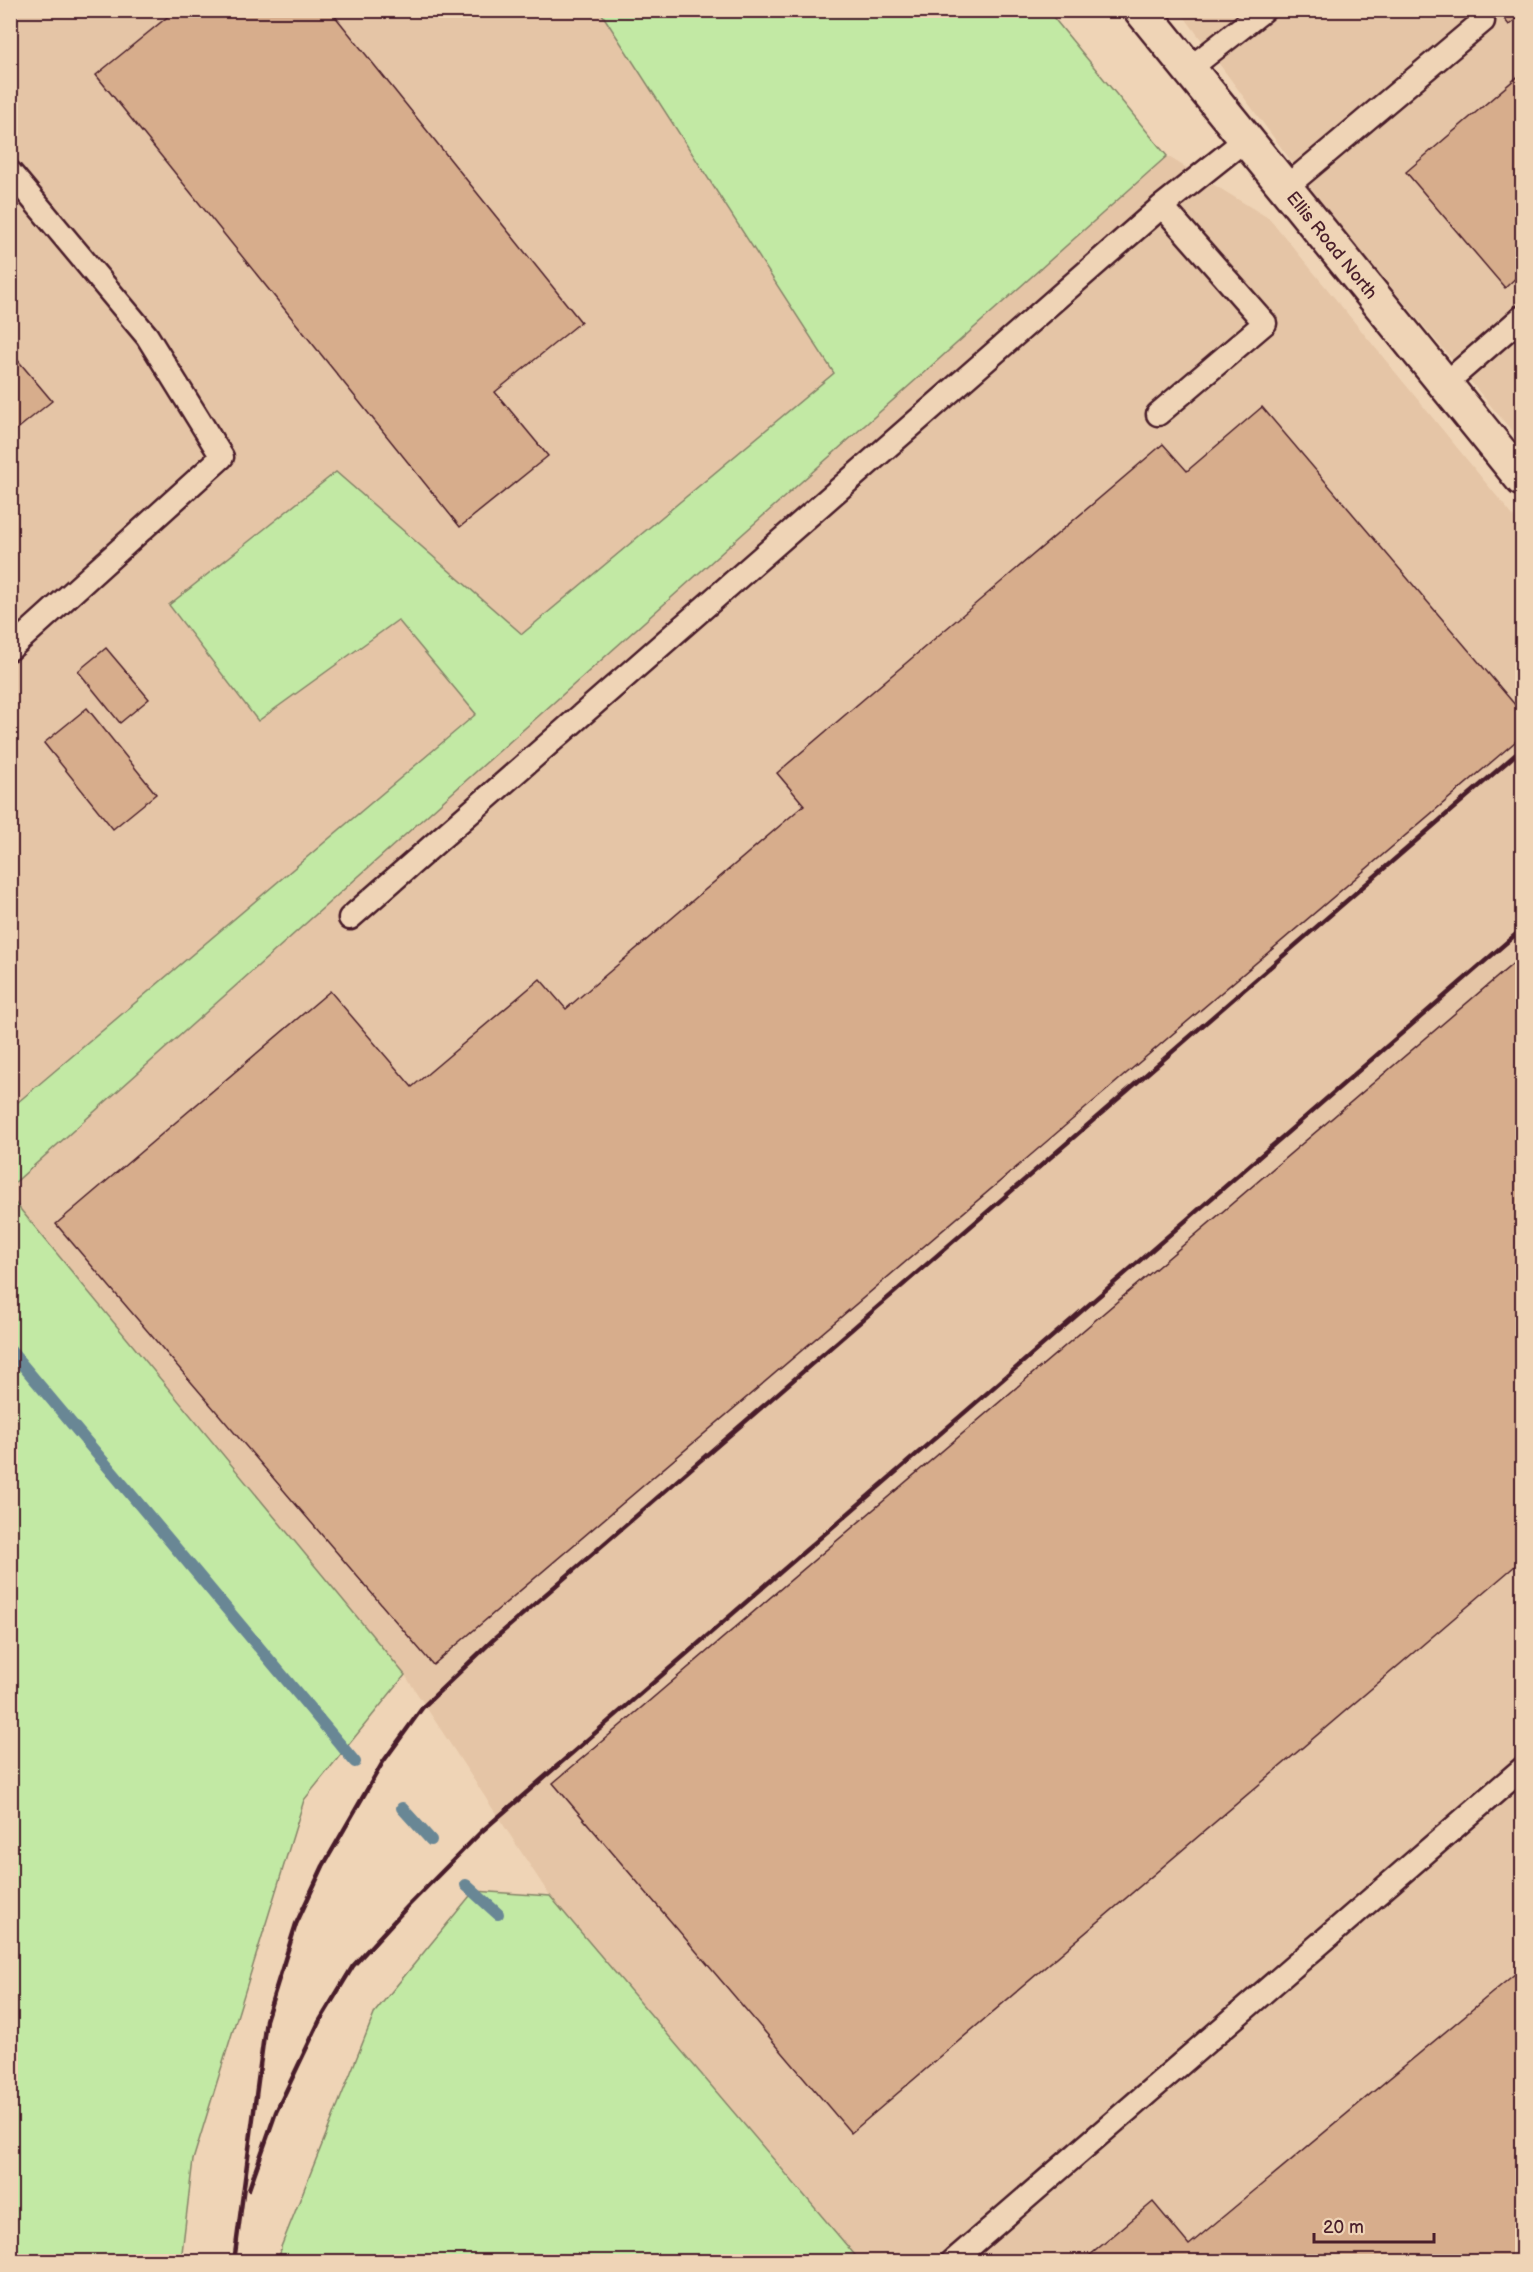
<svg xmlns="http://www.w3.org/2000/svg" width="1533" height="2272" viewBox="0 0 1533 2272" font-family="'Balsamiq Sans',sans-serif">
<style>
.built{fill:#e5c5a6}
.green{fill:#c2e9a4;stroke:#868468;stroke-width:1.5}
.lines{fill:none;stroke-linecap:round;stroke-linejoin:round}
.stream{stroke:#698795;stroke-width:12}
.building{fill:#d7ad8c;stroke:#4a1f2b;stroke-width:1.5}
.service-casing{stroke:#4a1f2b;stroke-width:27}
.tertiary-casing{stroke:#4a1f2b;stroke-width:38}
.service{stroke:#efd4b6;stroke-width:22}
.tertiary{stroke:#efd4b6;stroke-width:33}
.rail{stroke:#4a1f2b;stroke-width:4.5}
.labels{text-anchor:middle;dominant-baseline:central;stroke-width:4.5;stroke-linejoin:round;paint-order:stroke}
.street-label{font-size:18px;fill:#4a1f2b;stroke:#efd4b6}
</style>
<rect width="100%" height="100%" fill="#efd4b6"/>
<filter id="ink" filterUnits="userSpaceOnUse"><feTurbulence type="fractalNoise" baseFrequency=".0167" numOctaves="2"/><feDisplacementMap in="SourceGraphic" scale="12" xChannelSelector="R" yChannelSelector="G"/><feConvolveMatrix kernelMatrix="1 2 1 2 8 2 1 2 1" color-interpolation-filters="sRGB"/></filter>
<g filter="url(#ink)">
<path class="built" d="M11 11H600L834 372 522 634 336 473 170 604 258 721 398 619 476 713 11 1108Z
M1180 11H1522V443L1334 219Z
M1167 156 1270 219 1522 527V2261H860L550 1896 405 1675 11 1198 10 1186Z"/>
<path class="green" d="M600 11H1048L1167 156 11 1186V1108L476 714 398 620 258 721 169 605 336 472 522 634 834 373Z
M11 1198 405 1675 304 1800 193 2160 181 2261H11Z
M474 1891 550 1896 860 2261H279L281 2247 375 2012Z"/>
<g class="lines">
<path class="stream" d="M10 1350 355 1762
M402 1808 431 1840
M466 1885 498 1914"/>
</g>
<path class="building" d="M176 10H330L581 322 495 392 548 456 460 527 96 75Z
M1497 10H1522V14L1509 25Z
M1522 73V272L1505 288 1406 172Z
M10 351 52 401 10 435Z
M1262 407 1522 713V736L433 1665 56 1224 330 991 412 1087 540 979 566 1009 804 805 777 773 1163 444 1187 471Z
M106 648 149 699 120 723 78 671Z
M87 708 156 794 113 829 44 743Z
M1522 956V1560L851 2133 553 1783Z
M1522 1968V2262H1082L1153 2202 1189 2245Z"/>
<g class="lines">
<g class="service-casing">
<path id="service" d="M1189 69 1264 10
M10 172 147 336 222 457 10 649
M1285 188 1483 21
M1445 384 1522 317
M1158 414 1265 323 1162 206 1246 139
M350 918 1162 206
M952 2262 1522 1769"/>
</g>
<g class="tertiary-casing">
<g id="tertiary">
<path id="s1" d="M1141 10 1522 479"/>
</g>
</g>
<use href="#service" class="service"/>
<use href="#tertiary" class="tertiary"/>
<path class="rail" d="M249 2189 276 2112 319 2022 353 1966 408 1906 481 1832 1522 929
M234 2262 266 2020 296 1924 323 1866 383 1762 423 1707 493 1640 1515 755"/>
</g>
</g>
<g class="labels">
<g class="street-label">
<text stroke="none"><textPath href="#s1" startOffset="303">Ellis Road North</textPath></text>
</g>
</g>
<rect width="1533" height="2272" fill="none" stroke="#efd4b6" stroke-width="36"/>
<rect x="18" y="18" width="1497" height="2236" fill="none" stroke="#4a1f2b" stroke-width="2" filter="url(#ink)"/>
<path d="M1314 2233v9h120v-9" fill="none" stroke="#4a1f2b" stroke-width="3"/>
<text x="1323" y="2233" font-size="18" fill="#4a1f2b" stroke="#efd4b6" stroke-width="4.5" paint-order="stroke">20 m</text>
</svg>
